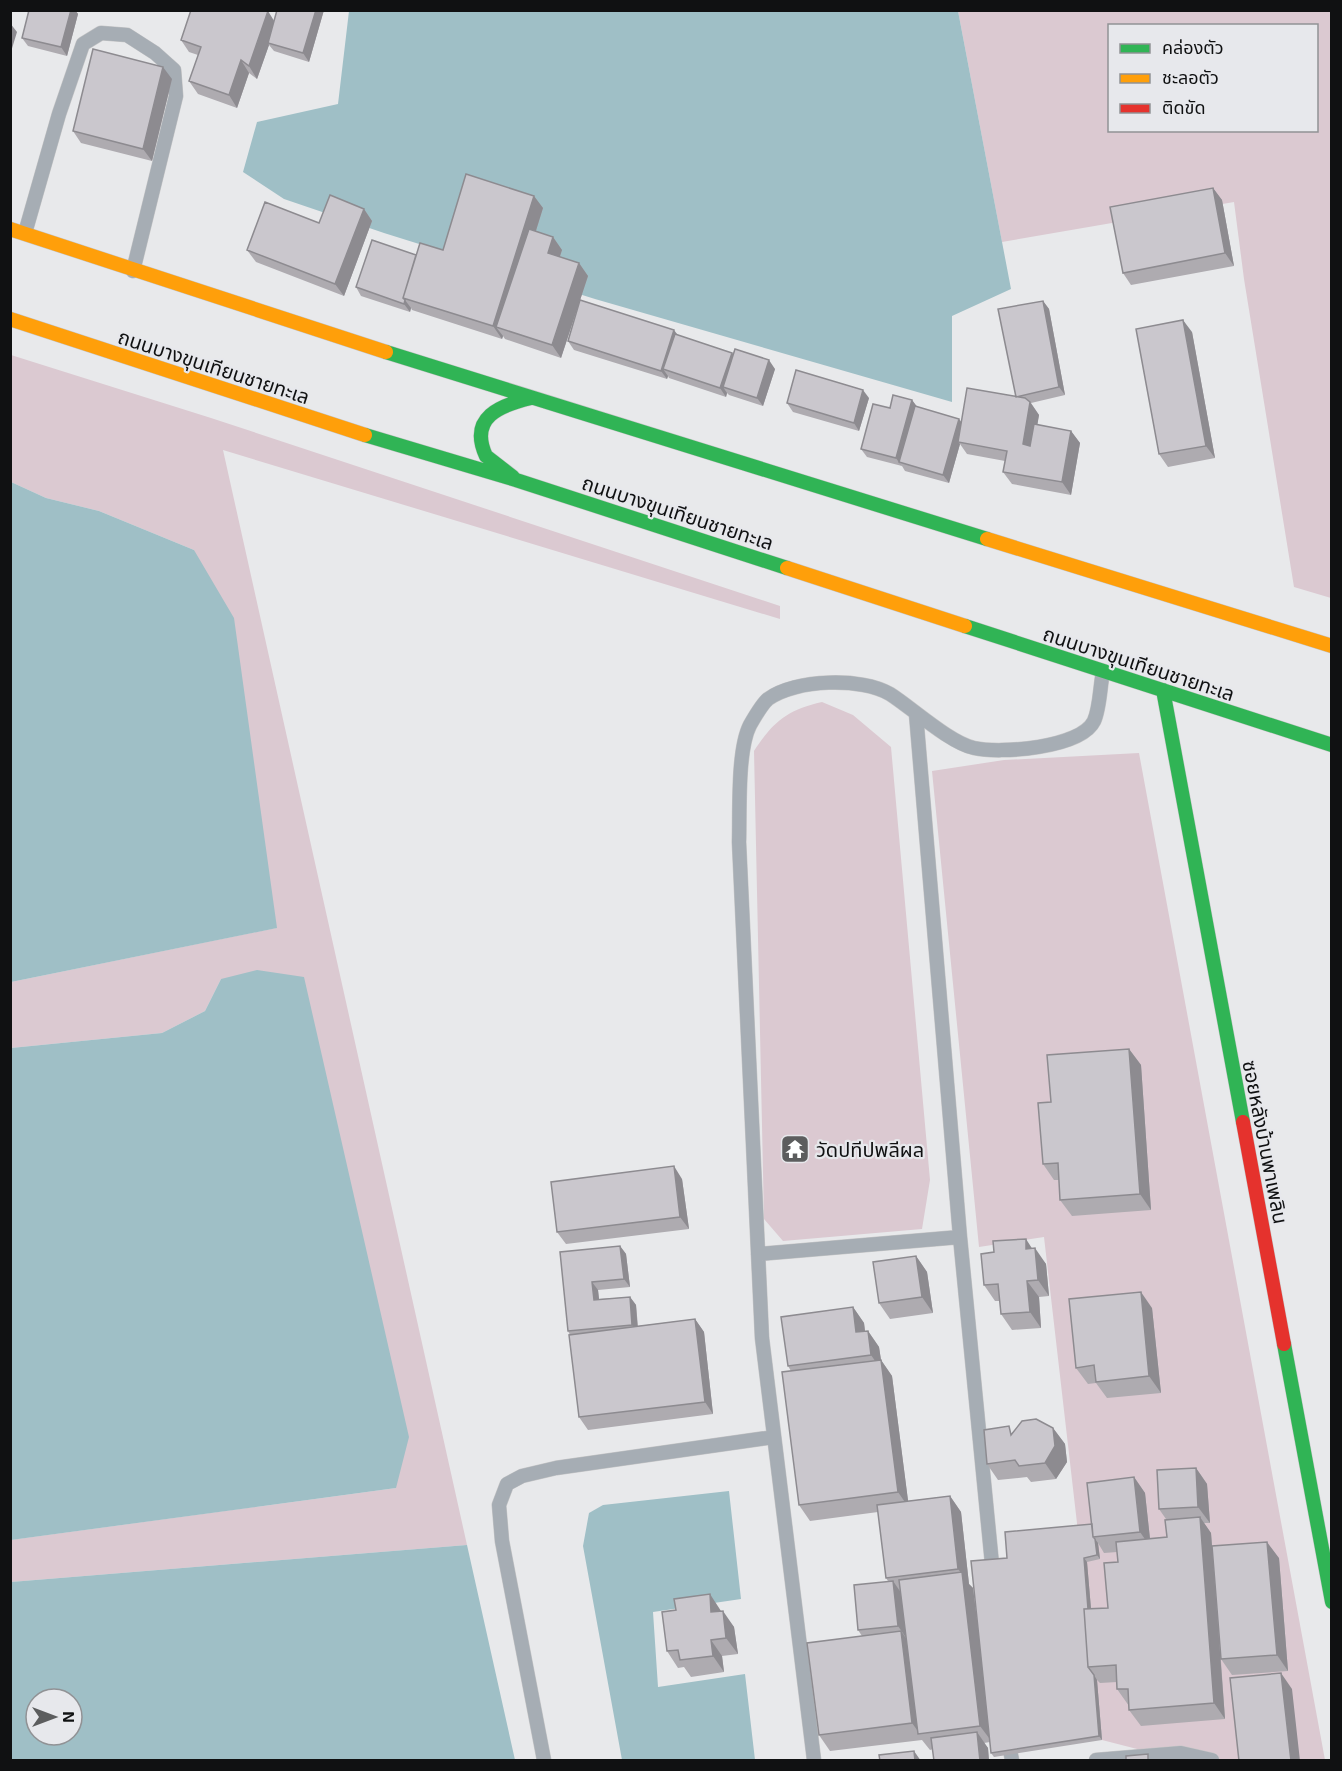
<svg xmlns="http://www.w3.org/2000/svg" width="1342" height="1771" viewBox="0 0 1342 1771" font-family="'Exo 2','Noto Sans Thai',sans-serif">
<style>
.green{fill:#dbc9d1;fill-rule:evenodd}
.water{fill:#9fbfc6;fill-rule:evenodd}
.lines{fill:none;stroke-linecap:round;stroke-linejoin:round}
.lane-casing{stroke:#c6c6c7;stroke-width:15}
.fast-casing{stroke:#c6c6c7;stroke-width:15}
.slow-casing{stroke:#c6c6c7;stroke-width:15}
.jam-casing{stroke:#c6c6c7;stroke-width:15}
.lane{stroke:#a6adb4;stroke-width:14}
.fast{stroke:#30b455;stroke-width:14}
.slow{stroke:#ff9f0a;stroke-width:14}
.jam{stroke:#e5322d;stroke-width:14}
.wall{fill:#aeabb0;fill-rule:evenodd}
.shaded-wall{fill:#8d8b90}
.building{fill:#cac7cd;stroke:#8d8b90;stroke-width:1.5}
.labels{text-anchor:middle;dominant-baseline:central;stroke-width:4.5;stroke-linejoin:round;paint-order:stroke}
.street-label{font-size:20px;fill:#101112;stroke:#e7e8ec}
.poi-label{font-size:20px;fill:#101112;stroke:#e7e8ec;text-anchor:start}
</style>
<rect width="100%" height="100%" fill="#e8e9eb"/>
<path class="green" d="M958 11H1331V598L1294 587 1244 279 1234 202 1002 242ZM1110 26H1316V130H1110Z
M11 355 211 418 780 606V619L223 450 467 1545 11 1582 10 1540 396 1488 221 979 205 1011 162 1033 11 1048V982L276 928 194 550 99 511 46 498 11 482Z
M822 702 853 715 891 747 930 1180 922 1229 783 1241 764 1219 754 751C773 722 787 710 822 702Z
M1139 753 1325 1760H1180L1102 1740 1044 1237 979 1247 932 771 1004 760Z"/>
<path class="water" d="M349 11H958L1011 289 952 316V402L595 299 384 233 284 199 243 172 257 122 338 104Z
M11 482 46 498 99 511 194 550 234 618 277 928 11 982Z
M257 970 304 977 409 1437 396 1488 11 1540V1048L162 1033 205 1011 221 979Z
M729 1491 741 1599 653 1612 658 1687 745 1674 755 1760H622L583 1546 589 1513 603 1505Z
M467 1545 515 1760H11V1582ZM36 1699H72V1735H36Z"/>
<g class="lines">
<g class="lane-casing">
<path id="lane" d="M25 233 59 114 83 44 101 33 127 35 155 53 174 70 176 96 133 271
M916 714 960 1237 992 1564
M758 1254 960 1237
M1011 1755 1012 1760
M544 1760 502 1541 499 1505 507 1484 522 1476 556 1468 774 1437
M814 1760 762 1338 739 842C740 813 737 750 750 725 754 718 762 704 768 699 795 679 862 677 890 694 912 708 950 743 974 748 1000 754 1081 748 1094 721 1100 708 1100 686 1103 672
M1096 1760 1181 1753 1212 1760"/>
</g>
<g class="fast-casing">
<path id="fast" d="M386 352 987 539
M365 435 516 480 787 568
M513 477 486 456C468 417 501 405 531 398
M965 626 1332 745
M1163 690 1243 1122
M1284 1344 1332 1602"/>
</g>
<g class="slow-casing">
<path id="slow" d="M10 229 386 352
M10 319 365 435
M987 539 1332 646
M787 568 965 626"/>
</g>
<g class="jam-casing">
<path id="jam" d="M1243 1122 1284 1344"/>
</g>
<use href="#lane" class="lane"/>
<use href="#fast" class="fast"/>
<use href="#slow" class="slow"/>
<use href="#jam" class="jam"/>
</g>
<path class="wall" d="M29 10H75L78 14 67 56 28 46 22 38Z
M277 10H324L309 62 274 51 269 45 257 79 249 73 237 108 198 94 189 81 198 55 189 52 181 40 274 21Z
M172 79 152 161 81 143 73 131Z
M1213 188 1222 200 1234 266 1131 285 1123 273Z
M534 196 543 208 536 231 553 237 562 250 560 257 579 263 588 276 561 358 505 339 503 336 502 339 412 310 411 308 410 312 361 296 356 287 416 255 443 250Z
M364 209 372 221 344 296 256 262 247 250Z
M1043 301 1049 309 1065 395 1031 403 1039 415 1037 425 1071 431 1080 443 1071 495 1012 484 1003 472 1005 461 967 454 960 444 949 483 905 471 902 466 867 457 861 449 890 408 912 400 917 407 959 419 961 423 1016 397Z
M1192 332 1215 458 1168 467 1159 454Z
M677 335 775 369 763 406 729 395 727 393 726 397 669 378 668 376 667 379 574 350 568 341Z
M869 398 859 431 793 412 787 403Z
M1129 1049 1141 1065 1151 1210 1072 1216 1060 1200 1059 1180H1054L1043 1164 1051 1102Z
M682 1179 689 1229 566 1244 557 1232Z
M620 1246 626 1254 630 1287 598 1290 599 1299 630 1297 636 1305 638 1326 695 1319 704 1332 713 1414 588 1430 579 1417 570 1335 568 1331 560 1252Z
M1032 1248 1046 1264 1049 1296 1039 1297 1041 1328 1012 1330 1001 1314 1000 1301H995L984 1285Z
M916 1256 927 1272 933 1313 890 1319 879 1303Z
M853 1307 864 1323 865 1331H868L879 1347 881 1360 892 1376 908 1501 950 1496 961 1512 969 1584 973 1588 981 1652 1007 1558 1092 1524 1134 1477 1145 1493 1150 1539 1167 1537 1166 1519 1159 1509 1196 1468 1207 1484 1210 1523H1204L1211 1533 1212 1546 1279 1558 1288 1671 1232 1675 1221 1659 1218 1618 1225 1719 1141 1726 1129 1710V1706L1117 1689V1682L1100 1683 1097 1680 1102 1740 994 1757 991 1753 990 1742 984 1743 988 1748 989 1761H934L933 1749 930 1750 922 1740 830 1751 819 1735 862 1636 858 1630 888 1581 886 1578 878 1512 810 1521 799 1505 791 1371 788 1366ZM1098 1543 1104 1553 1117 1552 1118 1562 1108 1608 1091 1609 1087 1562 1100 1559Z
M1152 1308 1161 1393 1107 1398 1096 1383 1088 1384 1076 1368Z
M1053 1428 1065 1444 1067 1462 1056 1479 1031 1482 1027 1477 998 1480 987 1464 1013 1432Z
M721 1611 734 1627 738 1654 722 1656 724 1672 691 1677 684 1667 678 1668 667 1651Z"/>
<path class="shaded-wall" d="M71 10H75L78 14 67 56 61 47Z
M316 10H324L309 62 303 53Z
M268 11 276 24 268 43 269 45 257 79 249 66Z
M10 23 17 32 10 55Z
M241 60 249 73 237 108 229 95Z
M163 67 172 79 152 161 143 149Z
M1213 188 1222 200 1234 266 1225 253Z
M534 196 543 208 505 330 496 327 503 336 502 339 493 326Z
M364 209 372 221 344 296 335 284Z
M553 237 562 250 557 265 548 253Z
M579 263 588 276 561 358 552 345Z
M405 300 411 308 410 312 404 304Z
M1043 301 1049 309 1065 395 1059 387Z
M1183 320 1192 332 1215 458 1206 446Z
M674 330 680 338 663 369 668 376 667 379 661 371Z
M732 353 738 361 723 387 727 393 726 397 720 388Z
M769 360 775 369 763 406 757 398Z
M863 390 869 398 859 431 854 423Z
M912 400 918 408 899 462 902 467 896 458Z
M1030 402 1039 415 1032 457 1023 444Z
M959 419 965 427 958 442 960 444 949 483 943 475Z
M1071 431 1080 443 1071 495 1062 482Z
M1129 1049 1141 1065 1151 1210 1140 1194Z
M674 1166 682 1179 689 1229 680 1217Z
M1026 1239 1035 1253V1248L1046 1264 1049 1296 1038 1280 1026 1249Z
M620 1246 626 1254 630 1287 624 1279Z
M916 1256 927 1272 933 1313 922 1297Z
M1027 1281 1039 1297 1041 1328 1030 1312Z
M592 1282 598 1290 600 1308 594 1300Z
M1141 1292 1152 1308 1161 1393 1149 1376Z
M630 1297 636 1305 638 1334 632 1325Z
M853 1307 864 1323 867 1348 856 1332Z
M695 1319 704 1332 713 1414 705 1402Z
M868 1331 879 1347 881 1360 892 1376 909 1508 898 1492 882 1371 871 1355Z
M1053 1428 1065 1444 1067 1462 1056 1479 1045 1463Z
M1196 1468 1207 1484 1210 1523 1198 1507Z
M1134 1477 1145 1493 1151 1548 1140 1532Z
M950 1496 961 1512 969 1584 973 1588 992 1742 980 1726 962 1574 958 1569Z
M1200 1517 1211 1533 1225 1719 1214 1703Z
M1095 1539 1098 1543 1100 1559 1097 1555Z
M1267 1542 1279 1558 1288 1671 1277 1655Z
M1084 1558 1087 1562 1096 1667H1093Z
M893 1581 904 1597 909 1642 898 1626Z
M710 1594 721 1611 722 1629 711 1612Z
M723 1611 734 1627 738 1654 726 1638Z
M901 1631 912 1647 920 1734 912 1723Z
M711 1640 722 1656 724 1672 713 1656Z
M1281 1673 1292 1689 1300 1761H1291Z
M1094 1675 1097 1680 1102 1740 1099 1736Z
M977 1732 988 1748 989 1761H980Z
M914 1751 921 1761H915Z"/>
<path class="building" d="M29 10H71L61 47 22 38Z
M191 10 268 11 249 66 241 60 229 95 189 81 201 47 181 40Z
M277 10H316L303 53 268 43Z
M93 49 163 67 143 149 73 131Z
M466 174 534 196 493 326 403 298 420 243 443 250Z
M1213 188 1225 253 1123 273 1110 207Z
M330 195 364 209 335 284 247 250 265 202 319 223Z
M529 229 553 237 548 253 579 263 552 345 496 327Z
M372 240 416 255 403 298 405 300 404 304 356 287Z
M580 300 674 330 661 371 568 341Z
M1043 301 1059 387 1016 397 998 309Z
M1183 320 1206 446 1159 454 1136 329Z
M675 334 732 353 720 388 663 369Z
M735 349 769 360 757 398 723 387Z
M796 370 863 390 854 423 787 403Z
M967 388 1025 398 1030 402 1023 444 1030 446 1034 424 1071 431 1062 482 1003 472 1007 451 958 442Z
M893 395 912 400 896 458 861 449 873 404 890 408Z
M915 406 959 419 943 475 899 462Z
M1129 1049 1140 1194 1060 1200 1058 1163 1043 1164 1038 1103 1051 1102 1047 1055Z
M674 1166 680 1217 557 1232 551 1182Z
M1026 1239V1249L1035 1248 1038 1280 1027 1281 1030 1312 1001 1314 998 1284 984 1285 981 1254 994 1252 993 1241Z
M620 1246 624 1279 592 1282 594 1300 630 1297 632 1325 568 1331 560 1252Z
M916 1256 922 1297 879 1303 873 1262Z
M1141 1292 1149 1376 1096 1382 1094 1365 1076 1368 1069 1299Z
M853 1307 856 1332 868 1331 871 1355 788 1366 781 1317Z
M695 1319 705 1402 579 1417 569 1335Z
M881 1360 898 1492 799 1505 782 1372Z
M1036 1419 1053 1428 1055 1446 1045 1463 1019 1466 1015 1460 987 1464 984 1430 1009 1426 1011 1435 1022 1421Z
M1196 1468 1198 1507 1159 1509 1157 1470Z
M1134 1477 1140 1532 1093 1537 1087 1483Z
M950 1496 958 1569 886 1578 877 1505Z
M1200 1517 1214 1703 1129 1710 1128 1689H1117L1116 1665 1088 1667 1084 1609 1108 1608 1104 1563 1118 1562 1116 1542 1167 1537 1165 1520Z
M1092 1524 1093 1537 1095 1539 1097 1555 1084 1558 1088 1609H1084L1088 1667 1094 1675 1099 1736 991 1753 971 1561 1007 1558 1005 1532Z
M1267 1542 1277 1655 1221 1659 1212 1546Z
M962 1572 980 1726 918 1734 899 1580Z
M893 1581 898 1626 858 1630 854 1585Z
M710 1594 711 1612 723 1611 726 1638 711 1640 713 1656 680 1660 678 1650 667 1651 662 1612 676 1610 674 1599Z
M901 1631 912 1723 819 1735 807 1643Z
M1281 1673 1291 1761H1239L1230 1678Z
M977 1732 980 1761H934L931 1738Z
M914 1751 915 1761H880L879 1755Z
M1148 1754V1761H1126V1756Z"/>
<defs>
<g id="temple-square" transform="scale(1.5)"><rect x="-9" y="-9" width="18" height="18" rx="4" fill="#5c5d5e" stroke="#e7e8ec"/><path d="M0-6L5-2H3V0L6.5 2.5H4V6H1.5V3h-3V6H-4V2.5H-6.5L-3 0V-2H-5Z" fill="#fff"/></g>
</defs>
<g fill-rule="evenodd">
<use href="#temple-square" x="795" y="1149"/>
</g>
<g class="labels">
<g class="street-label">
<text transform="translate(214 366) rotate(18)">ถนนบางขุนเทียนชายทะเล</text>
<text transform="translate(678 512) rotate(18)">ถนนบางขุนเทียนชายทะเล</text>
<text transform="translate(1139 663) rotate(18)">ถนนบางขุนเทียนชายทะเล</text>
<text transform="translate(1266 1142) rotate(79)">ซอยหลังบ้านพาเพลิน</text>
</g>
<g class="poi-label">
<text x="816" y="1149">วัดปทีปพลีผล</text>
</g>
</g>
<rect width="1342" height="1771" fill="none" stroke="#101112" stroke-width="24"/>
<rect x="1108" y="24" width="210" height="108" fill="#e7e8ec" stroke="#919295" stroke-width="1.5"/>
<rect x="1120" y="44" width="30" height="9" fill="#30b455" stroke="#919295" stroke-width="1.5"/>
<text x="1162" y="54" font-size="18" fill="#101112">คล่องตัว</text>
<rect x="1120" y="74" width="30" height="9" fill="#ff9f0a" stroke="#919295" stroke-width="1.5"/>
<text x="1162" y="84" font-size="18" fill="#101112">ชะลอตัว</text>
<rect x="1120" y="104" width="30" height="9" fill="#e5322d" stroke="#919295" stroke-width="1.5"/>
<text x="1162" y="114" font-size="18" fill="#101112">ติดขัด</text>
<g transform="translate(54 1717) rotate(90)"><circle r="28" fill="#e7e8ec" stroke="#919295" stroke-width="1.5"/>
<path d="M0-4.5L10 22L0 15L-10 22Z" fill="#5c5d5e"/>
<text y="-9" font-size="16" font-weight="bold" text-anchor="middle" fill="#101112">N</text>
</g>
</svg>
